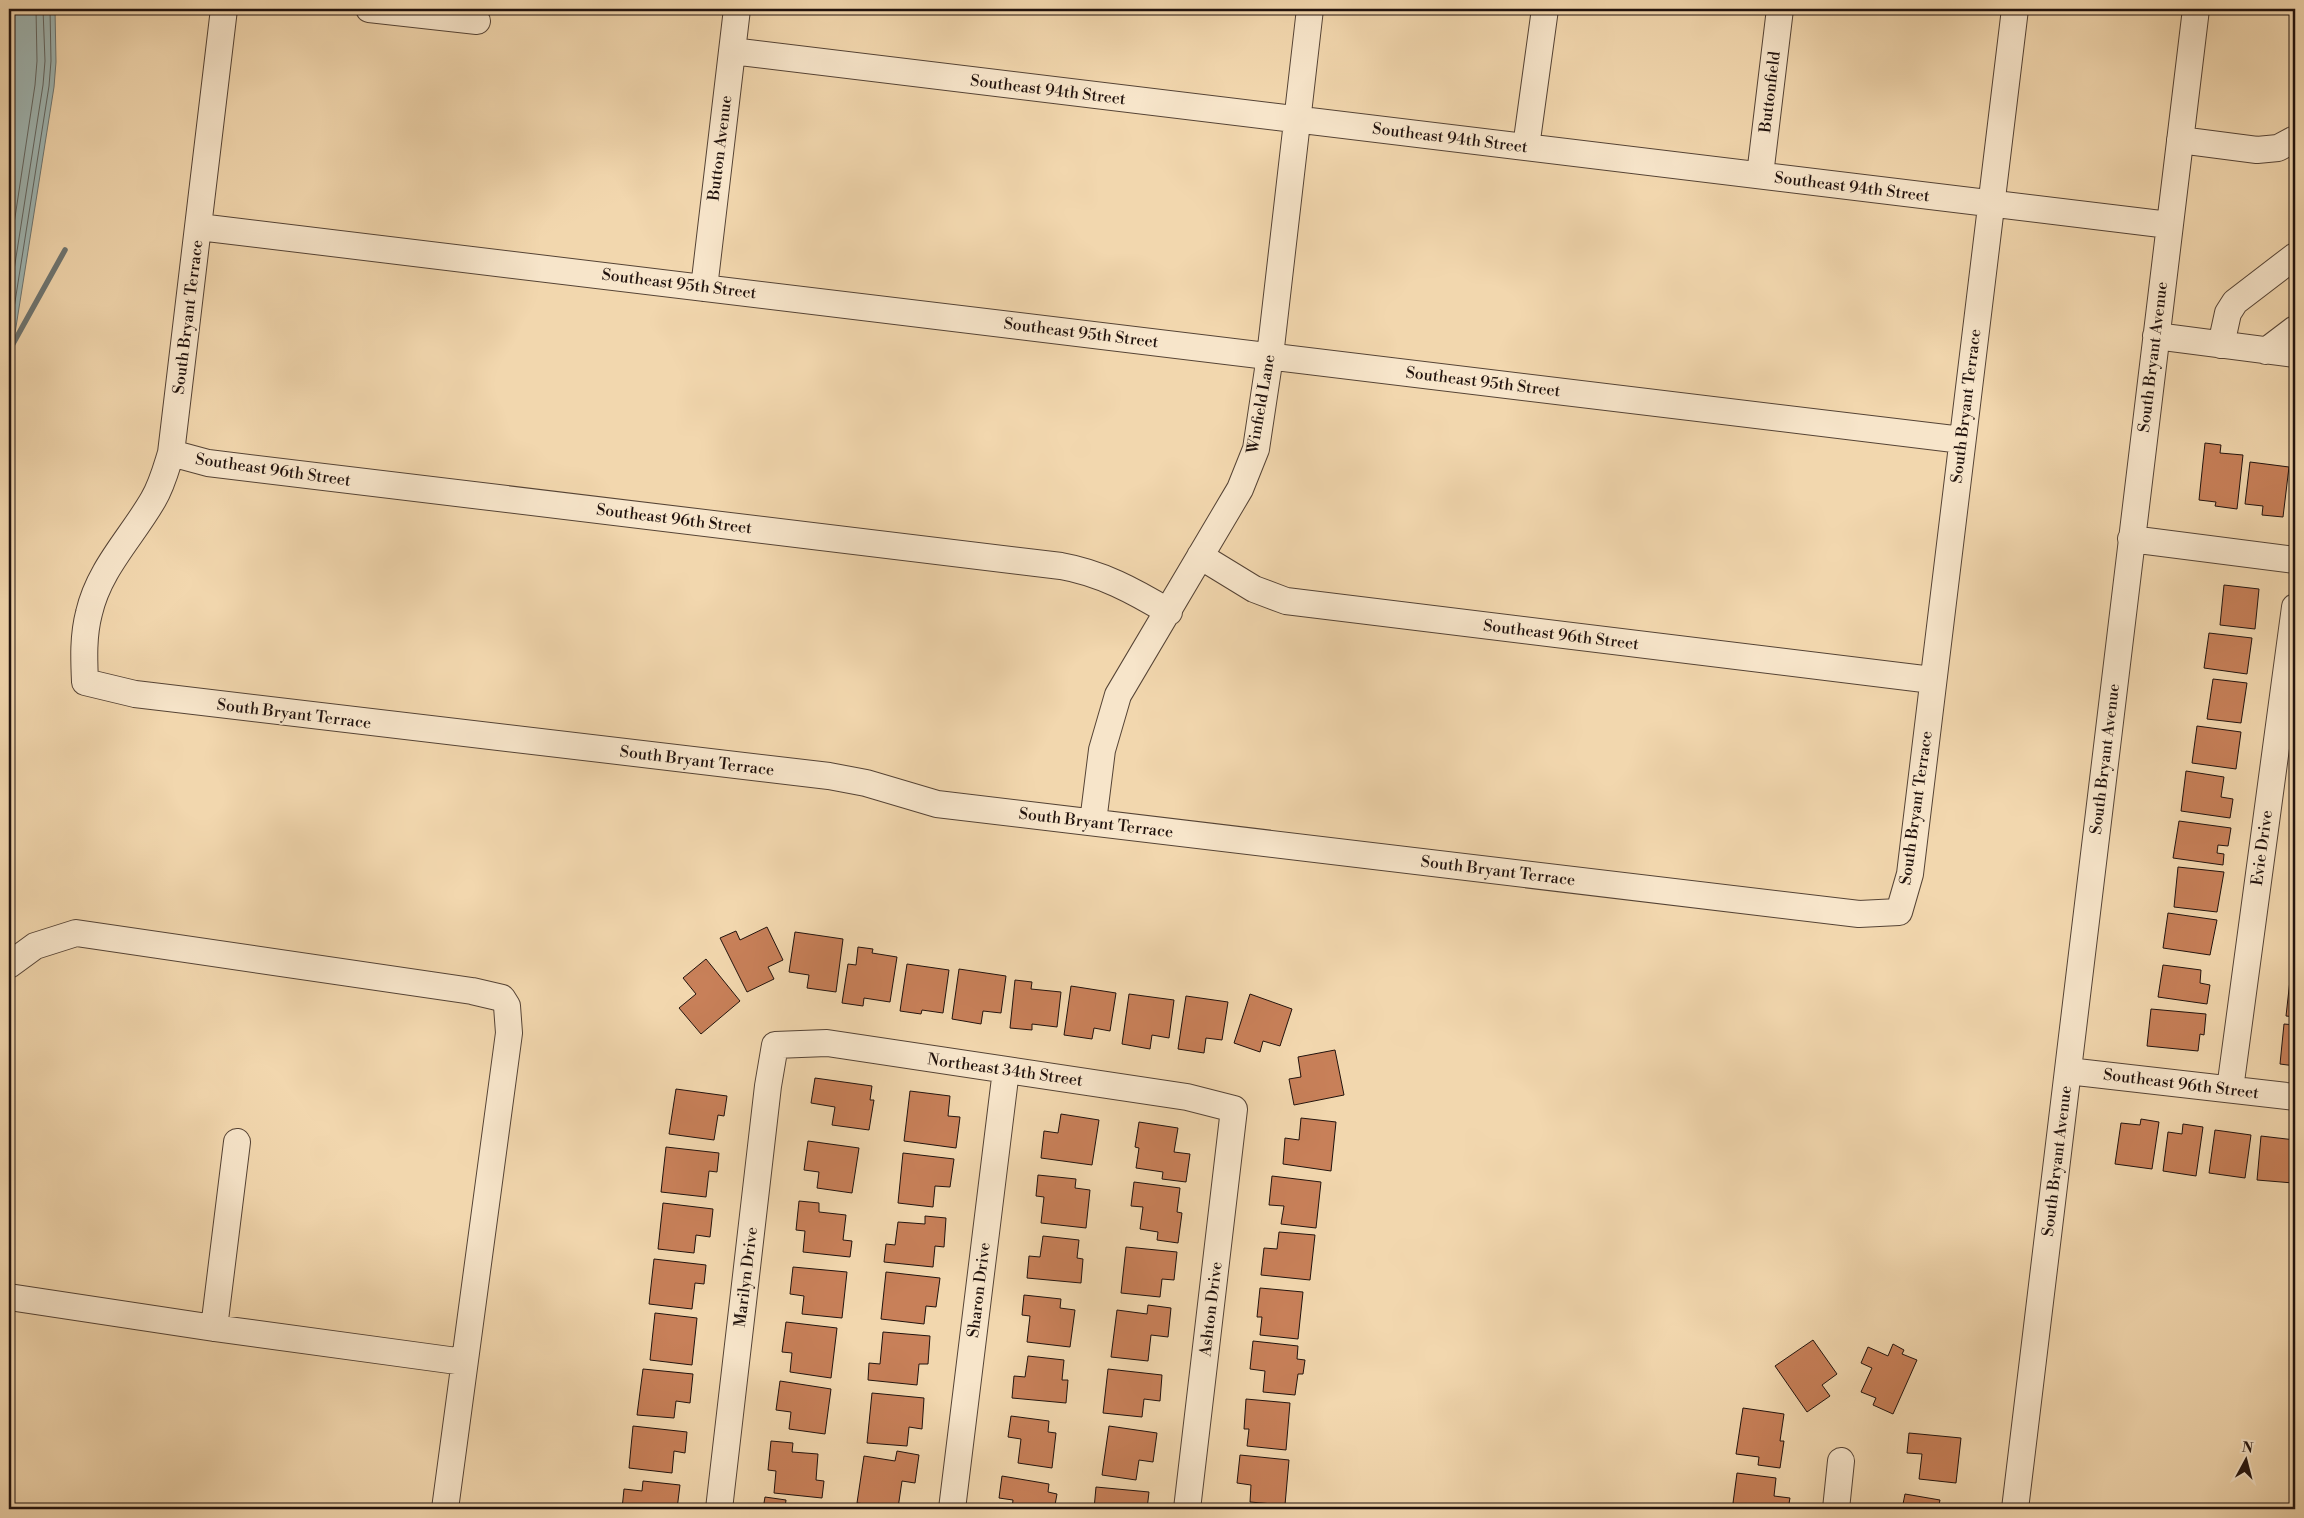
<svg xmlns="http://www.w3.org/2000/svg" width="2304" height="1518" viewBox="0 0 2304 1518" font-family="'Libre Bodoni',serif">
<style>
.water{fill:#9fb7b5;stroke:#6d7572}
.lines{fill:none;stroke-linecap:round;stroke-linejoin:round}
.shore{stroke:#606461;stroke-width:1}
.stream{stroke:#6d7572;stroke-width:5.5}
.building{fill:#c88059;stroke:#21120d}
.minor-casing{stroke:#554335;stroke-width:28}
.minor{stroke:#f7e5ca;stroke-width:26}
.labels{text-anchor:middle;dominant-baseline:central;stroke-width:4;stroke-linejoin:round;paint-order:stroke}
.street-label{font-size:16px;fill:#21120d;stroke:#f7e5ca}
</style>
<rect width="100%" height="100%" fill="#f2d7ae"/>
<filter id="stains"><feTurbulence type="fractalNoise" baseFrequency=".004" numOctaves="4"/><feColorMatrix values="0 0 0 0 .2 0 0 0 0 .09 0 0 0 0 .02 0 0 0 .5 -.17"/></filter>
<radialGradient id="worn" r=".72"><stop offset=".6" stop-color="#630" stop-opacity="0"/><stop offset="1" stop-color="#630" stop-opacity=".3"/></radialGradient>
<path class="water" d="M9 9H55L56 62 54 87 9 371Z"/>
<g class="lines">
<path class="shore" d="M9 257 35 85 37 61 36 9
M9 302 43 85 45 61 43 9
M9 340 49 86 51 61 50 9"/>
<path class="stream" d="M9 351 65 250"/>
</g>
<path class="building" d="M2205 443 2221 445 2220 453 2243 455 2237 509 2215 506 2216 502 2199 500Z
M2250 462 2289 467 2283 517 2262 515 2263 506 2245 504Z
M2224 585 2259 589 2255 629 2220 625Z
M2209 633 2252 638 2247 674 2204 668Z
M2213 679 2247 683 2241 723 2207 719Z
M2197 726 2241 732 2236 769 2192 763Z
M2186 771 2224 777 2221 797 2233 799 2230 818 2181 811Z
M2179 821 2231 828 2228 846 2218 845 2217 853 2224 854 2223 865 2173 858Z
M2178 867 2224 872 2217 912 2174 907Z
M2168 913 2217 920 2210 955 2163 948Z
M767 927 783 960 768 967 774 979 747 992 720 938 736 931 740 940Z
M795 932 843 939 836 992 807 988 809 975 789 972Z
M858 947 873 949 872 953 897 957 890 1002 864 998 863 1006 842 1003 848 964 856 965Z
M706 959 740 1001 701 1034 679 1008 696 994 683 978Z
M907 964 949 970 943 1013 922 1010 921 1014 900 1011Z
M2163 965 2201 970 2200 983 2210 985 2207 1004 2158 997Z
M959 969 1006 976 1001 1013 983 1011 981 1024 952 1019Z
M1015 980 1032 982 1031 989 1061 992 1057 1027 1032 1024V1030L1010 1028Z
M2290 980 2295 981V1017L2286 1016Z
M1071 986 1116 993 1110 1031 1094 1028 1092 1039 1064 1035Z
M1129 994 1174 1000 1169 1038 1152 1035 1150 1049 1122 1044Z
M1250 994 1292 1009 1280 1046 1263 1041 1260 1052 1234 1043Z
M1186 996 1228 1002 1222 1040 1206 1038 1204 1053 1178 1049Z
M2151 1009 2206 1014 2204 1035 2200 1034 2198 1051 2147 1046Z
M2284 1024 2295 1025V1066L2280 1064Z
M1335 1050 1344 1095 1294 1105 1289 1079 1301 1077 1298 1057Z
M815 1078 872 1086 870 1100H874L869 1130 832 1125 835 1107 811 1103Z
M676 1089 727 1096 724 1116 718 1115 714 1140 669 1134Z
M910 1091 950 1096 948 1116 960 1117 956 1148 904 1141Z
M1061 1114 1099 1120 1092 1165 1041 1158 1044 1131 1058 1133Z
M1301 1118 1336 1122 1331 1171 1283 1164 1285 1138 1299 1140Z
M2141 1119 2159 1122 2152 1169 2115 1164 2121 1123 2140 1125Z
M1139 1122 1178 1128 1174 1152 1190 1154 1186 1182 1162 1179 1163 1172 1136 1168 1139 1148 1135 1147Z
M2183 1124 2203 1127 2196 1176 2163 1171 2168 1132 2182 1134Z
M2215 1130 2251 1135 2245 1178 2209 1173Z
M2261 1136 2295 1140 2293 1183 2257 1180Z
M808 1141 859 1148 852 1193 817 1188 819 1172 804 1170Z
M666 1147 719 1153 717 1172 709 1171 706 1197 661 1192Z
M903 1153 954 1159 950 1187 935 1186 933 1207 898 1203Z
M1038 1175 1076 1179 1075 1188 1090 1190 1086 1228 1041 1223 1044 1197 1036 1196Z
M1272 1176 1321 1182 1316 1228 1281 1224 1284 1206 1269 1205Z
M1134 1182 1180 1188 1177 1212 1182 1213 1178 1243 1157 1240 1158 1232 1140 1229 1143 1207 1131 1206Z
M799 1201 819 1203V1212L846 1215 843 1240 852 1241 850 1257 803 1252 805 1231 796 1230Z
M663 1203 713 1209 710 1237 696 1235 694 1253 658 1249Z
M925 1216 946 1218 944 1247 935 1246 933 1267 884 1262 886 1244 895 1245 898 1222 925 1224Z
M1279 1232 1315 1235 1310 1280 1261 1275 1264 1248 1277 1249Z
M1043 1236 1079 1240 1077 1258 1083 1259 1081 1283 1027 1278 1029 1256 1040 1257Z
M1126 1247 1177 1252 1174 1280 1162 1279 1160 1297 1121 1293Z
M654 1259 706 1265 704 1284 695 1283 692 1309 649 1304Z
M793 1267 847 1272 842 1318 802 1314 804 1296 790 1294Z
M886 1272 940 1278 936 1307 926 1306 924 1324 881 1319Z
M1260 1288 1303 1292 1298 1339 1260 1335 1262 1317H1257Z
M1024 1295 1061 1299 1060 1308 1075 1310 1070 1347 1027 1342 1030 1316 1022 1315Z
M1148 1305 1171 1308 1168 1337 1151 1335 1148 1361 1111 1357 1117 1310 1147 1314Z
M655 1313 697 1318 692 1365 650 1360Z
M786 1322 837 1328 831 1378 790 1372 792 1353 782 1352Z
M883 1332 930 1336 928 1364H919L917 1385 868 1380 869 1363 880 1364Z
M1813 1340 1837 1374 1822 1385 1830 1396 1807 1412 1775 1366Z
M1253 1341 1298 1346 1297 1359 1305 1360 1303 1374H1298L1295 1395 1263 1392 1265 1371 1250 1369Z
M1893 1344 1904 1350 1902 1354 1917 1360 1893 1414 1873 1405 1876 1398 1861 1392 1872 1368 1861 1363 1868 1347 1888 1356Z
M1028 1356 1064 1360 1062 1380H1068L1066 1403 1012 1398 1014 1376 1025 1377Z
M643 1369 693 1374 690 1403 676 1401 674 1418 637 1415Z
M1108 1369 1162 1375 1160 1401 1144 1399 1142 1417 1103 1413Z
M780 1381 831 1389 825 1434 789 1429 791 1412 776 1410Z
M872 1393 924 1398 922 1429 909 1427 907 1446 867 1443Z
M1246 1399 1290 1403 1286 1450 1247 1446 1249 1429H1244Z
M1743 1408 1784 1414 1780 1441H1784L1780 1468 1758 1465 1759 1457 1736 1454Z
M1011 1416 1049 1421 1048 1432 1056 1433 1052 1468 1018 1463 1021 1439 1008 1437Z
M633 1426 687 1432 685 1453 674 1451 672 1473 629 1468Z
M1109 1426 1157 1433 1153 1462 1139 1460 1136 1480 1102 1475Z
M1909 1433 1961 1438 1956 1483 1919 1479 1922 1454 1907 1453Z
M771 1441 793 1443 792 1452 818 1454 816 1480 824 1481 822 1498 774 1493 776 1471 768 1470Z
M897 1451 919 1455 915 1483 902 1481 898 1508 857 1503 864 1456 895 1461Z
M1240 1455 1289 1460 1285 1505 1250 1502 1251 1485 1237 1483Z
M1737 1473 1776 1478 1774 1496 1790 1498 1788 1509H1736V1504L1733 1503Z
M1002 1476 1049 1484 1048 1492 1057 1494 1055 1505 1047 1504 1046 1509H1012L1013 1500 999 1498Z
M643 1481 680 1485 677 1509H622L624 1489 642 1491Z
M1096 1487 1149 1492 1147 1509H1094Z
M1905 1494 1940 1500 1938 1509H1902Z
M765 1497 786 1500 785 1508 797 1509H763Z"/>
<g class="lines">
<g class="minor-casing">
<path id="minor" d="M224 9 171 453C166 469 162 485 153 500 131 538 99 569 89 613 83 636 84 659 85 682L135 694 829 776 866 783 937 804 1859 914 1899 912 1910 874 2015 9
M369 9 477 21
M732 51 2169 225
M2180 140 2257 150 2278 148 2295 139
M1526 147 1545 9
M1760 175 1780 9
M199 227 1962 440
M704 288 737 9
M2156 336 2295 354
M2221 345 2228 313 2235 302 2295 256
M2266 351 2295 329
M171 453 208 463 1061 566C1101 573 1134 591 1169 612
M2131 539 2295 560
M1200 556 1254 589 1286 601 1932 680
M1093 822 1102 750 1118 695 1240 489 1256 449 1270 356 1310 9
M9 965 35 946 76 933 472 991 502 998 507 1006 509 1033 445 1509
M2068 1071 2295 1097
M2230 1089 2295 607
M9 1297 214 1328 464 1362
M214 1328 237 1142
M719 1509 768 1086 775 1045 827 1043 1187 1097 1234 1109 1187 1509
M952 1509 1006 1070
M1836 1509 1841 1461
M2015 1509 2196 9"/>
</g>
<use href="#minor" class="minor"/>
</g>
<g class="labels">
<g class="street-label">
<text transform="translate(1048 90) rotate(7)">Southeast 94th Street</text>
<text transform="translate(1770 92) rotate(-83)">Buttonfield</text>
<text transform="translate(1450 138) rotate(7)">Southeast 94th Street</text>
<text transform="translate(720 148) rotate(-83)">Button Avenue</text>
<text transform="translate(1852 187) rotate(7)">Southeast 94th Street</text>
<text transform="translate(679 284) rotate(7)">Southeast 95th Street</text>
<text transform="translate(188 317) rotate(-83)">South Bryant Terrace</text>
<text transform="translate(1081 333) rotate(7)">Southeast 95th Street</text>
<text transform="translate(2153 357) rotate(-83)">South Bryant Avenue</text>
<text transform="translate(1483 382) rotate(7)">Southeast 95th Street</text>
<text transform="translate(1261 404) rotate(-80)">Winfield Lane</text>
<text transform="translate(1966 406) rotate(-83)">South Bryant Terrace</text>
<text transform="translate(273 470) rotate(8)">Southeast 96th Street</text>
<text transform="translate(674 519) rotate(7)">Southeast 96th Street</text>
<text transform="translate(1561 635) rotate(7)">Southeast 96th Street</text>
<text transform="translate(294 714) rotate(7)">South Bryant Terrace</text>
<text transform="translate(2105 759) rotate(-83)">South Bryant Avenue</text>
<text transform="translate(697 761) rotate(7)">South Bryant Terrace</text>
<text transform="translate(1916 808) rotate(-82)">South Bryant Terrace</text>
<text transform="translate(1096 823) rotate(7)">South Bryant Terrace</text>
<text transform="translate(2262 848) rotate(-82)">Evie Drive</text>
<text transform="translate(1498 871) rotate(7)">South Bryant Terrace</text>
<text transform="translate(1005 1070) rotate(8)">Northeast 34th Street</text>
<text transform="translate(2181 1084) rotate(7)">Southeast 96th Street</text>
<text transform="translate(2057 1161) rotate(-83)">South Bryant Avenue</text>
<text transform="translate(746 1277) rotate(-83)">Marilyn Drive</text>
<text transform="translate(979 1290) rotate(-83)">Sharon Drive</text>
<text transform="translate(1211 1309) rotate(-83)">Ashton Drive</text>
</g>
</g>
<rect width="2304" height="1518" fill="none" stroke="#f2d7ae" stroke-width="30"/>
<rect x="10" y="10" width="2284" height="1498" fill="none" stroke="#21120d" stroke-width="2.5"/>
<rect x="15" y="15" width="2274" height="1488" fill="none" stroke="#21120d"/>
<g transform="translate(2246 1460) rotate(7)" stroke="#f7e5ca" stroke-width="4" paint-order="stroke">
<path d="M0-4L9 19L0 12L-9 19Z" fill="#21120d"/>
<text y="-8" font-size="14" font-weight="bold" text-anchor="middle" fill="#21120d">N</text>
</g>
<rect width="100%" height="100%" filter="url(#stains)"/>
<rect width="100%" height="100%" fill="url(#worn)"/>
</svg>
